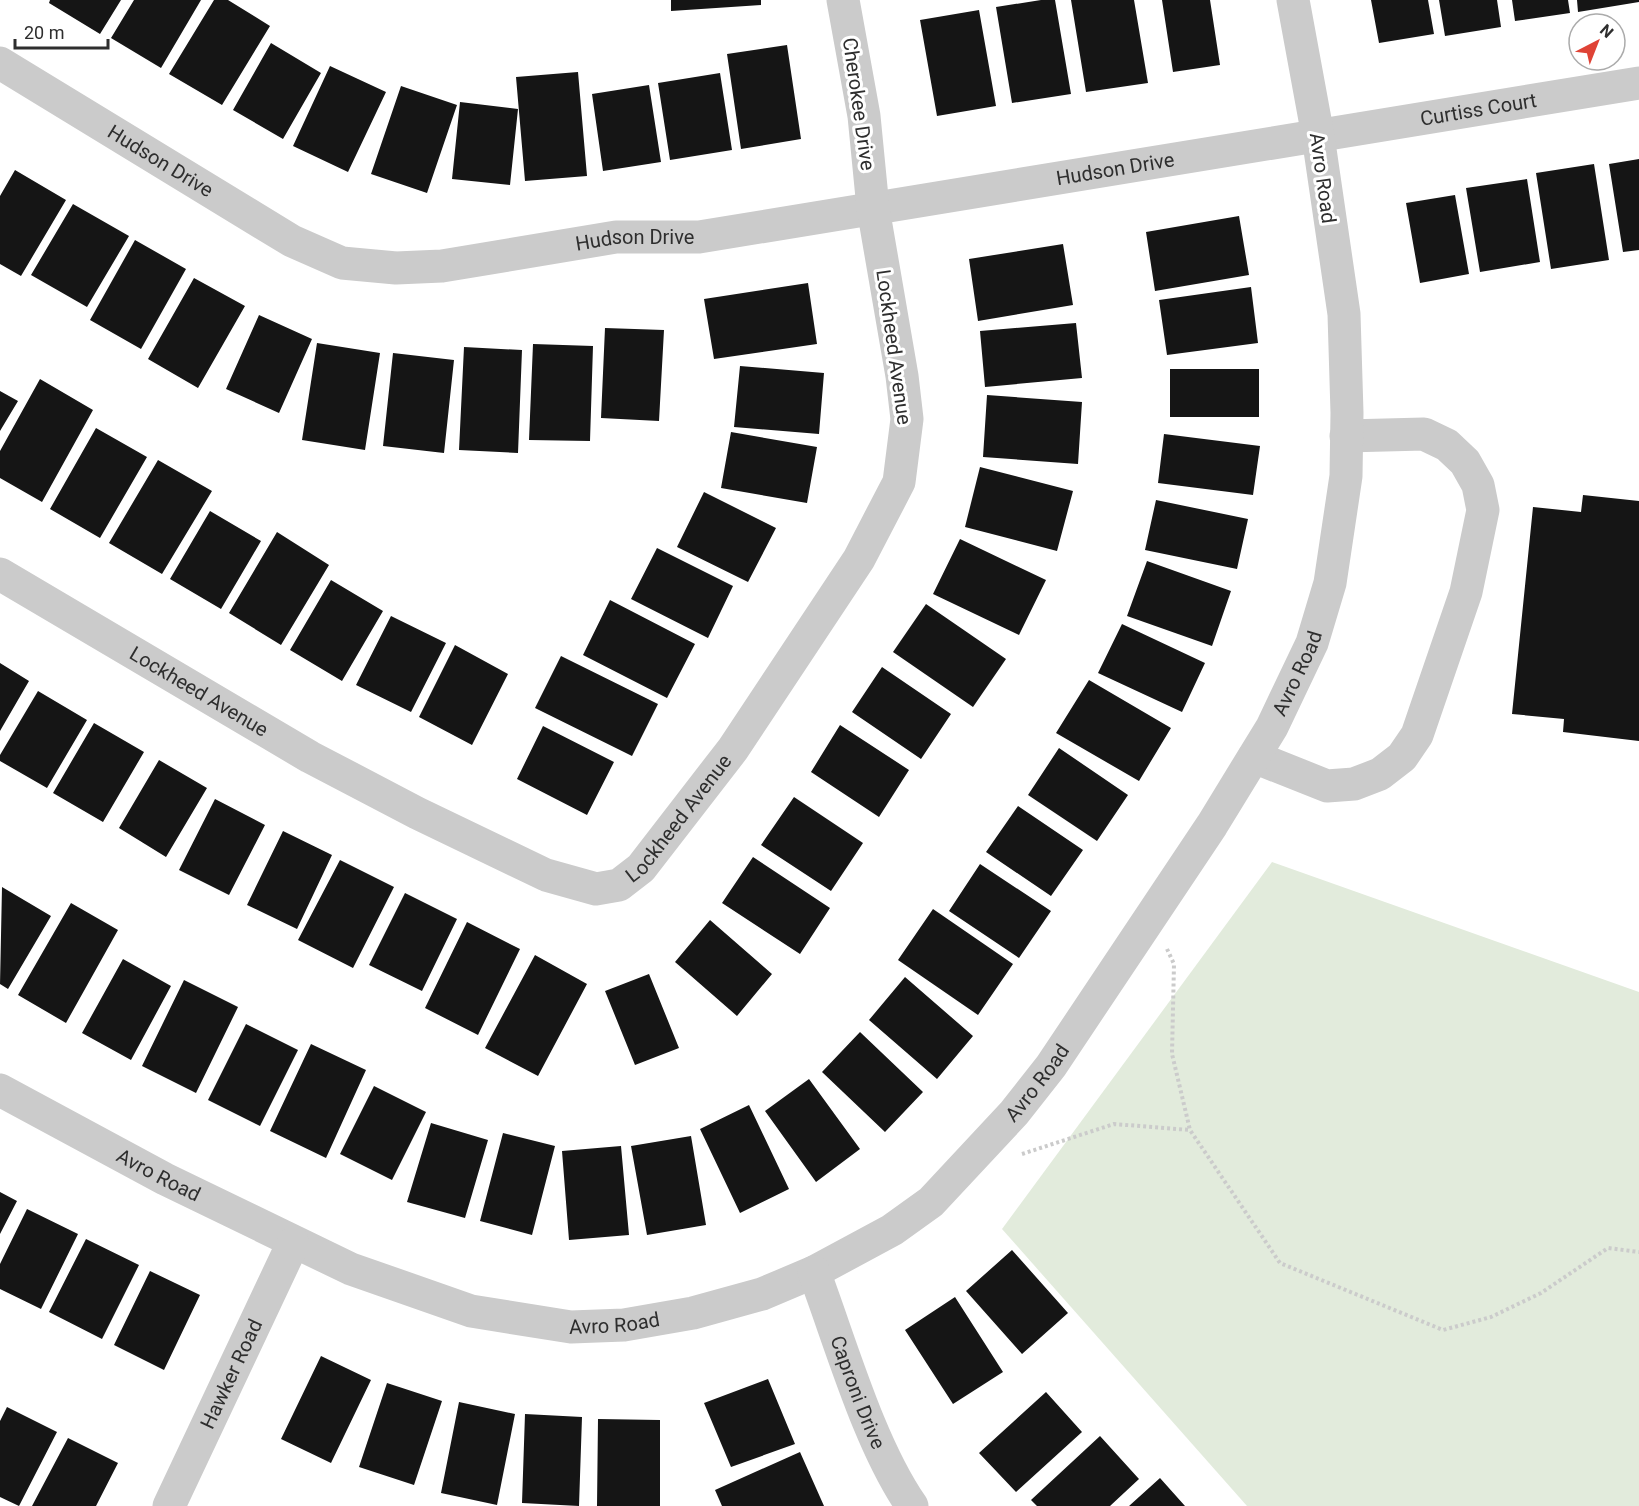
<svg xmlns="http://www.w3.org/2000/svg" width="1639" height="1506" viewBox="0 0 1639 1506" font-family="Roboto,sans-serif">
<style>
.green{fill:#e2ebdc}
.building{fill:#151515}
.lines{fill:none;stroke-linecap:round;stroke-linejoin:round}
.path{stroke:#cbcbcb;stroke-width:4;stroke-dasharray:3 3;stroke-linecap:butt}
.minor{stroke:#cbcbcb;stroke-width:33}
.labels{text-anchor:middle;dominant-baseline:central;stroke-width:6;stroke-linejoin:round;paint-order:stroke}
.street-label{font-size:20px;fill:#2e2e2e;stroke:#fff}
</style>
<rect width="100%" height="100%" fill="#fff"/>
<path class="green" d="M1272 862 1639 992V1506H1247L1002 1229Z"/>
<path class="building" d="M50 0H121L100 34 49 3Z
M134 0H201L161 68 111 38Z
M214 0H228L270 26 222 105 169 74Z
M671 0H761V5L671 11Z
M1041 0H1055L1071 94 1012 103 996 7Z
M1071 0H1134L1148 83 1086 92Z
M1162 0H1210L1220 65 1173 72Z
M1371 0H1428L1434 34 1379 43Z
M1439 0H1497L1501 27 1445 36Z
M1512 0H1568L1570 13 1515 21Z
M1577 0H1639V2L1578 12Z
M979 10 996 106 937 116 920 20Z
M271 43 321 73 283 139 233 110Z
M787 45 801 139 741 149 727 54Z
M330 66 386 92 348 172 293 146Z
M578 72 587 176 525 181 516 77Z
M720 73 732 150 670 160 658 83Z
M649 85 661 162 603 171 592 94Z
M401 86 457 105 427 193 371 174Z
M460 102 518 109 510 185 452 179Z
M1639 159V250L1623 252 1609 164Z
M1594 164 1609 260 1551 269 1536 173Z
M15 170 66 200 21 276 0 264V196Z
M1527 179 1540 262 1480 272 1466 188Z
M1455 195 1469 274 1420 283 1406 203Z
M73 204 129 236 87 307 31 275Z
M1239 216 1249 275 1155 291 1146 232Z
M135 240 186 269 141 349 90 320Z
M1063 244 1073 305 978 321 969 259Z
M194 278 245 306 198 388 148 359Z
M808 283 817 344 714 359 704 299Z
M1251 287 1258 343 1167 355 1159 300Z
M259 315 312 339 279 413 226 389Z
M1076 323 1082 378 985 387 980 331Z
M605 328 664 330 659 421 601 418Z
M317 343 380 353 365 450 302 440Z
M533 344 593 346 590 441 529 440Z
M464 347 522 350 518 453 459 450Z
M393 353 454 360 444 453 383 446Z
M740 366 824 373 819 434 734 427Z
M1170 369H1259V417H1170Z
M40 379 93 410 42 502 0 478V451Z
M0 391 18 401 0 431Z
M987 395 1082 402 1078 464 983 457Z
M96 428 147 457 100 538 50 509Z
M731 432 817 447 807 503 721 488Z
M1164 434 1260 446 1253 495 1158 483Z
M158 460 212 491 162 574 109 543Z
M980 467 1073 491 1057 551 965 527Z
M704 492 776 528 748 582 677 547Z
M1583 495 1639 501V741L1563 732 1564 719 1512 714 1533 507 1581 512Z
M1156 500 1248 519 1237 569 1145 550Z
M210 511 261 541 221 609 170 579Z
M277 532 329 565 281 645 229 613Z
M960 539 1046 580 1019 635 933 594Z
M657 548 733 586 708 638 631 599Z
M1147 561 1231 591 1212 646 1127 616Z
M331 580 383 611 342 681 290 650Z
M610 600 695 644 667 698 583 655Z
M926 604 1006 659 973 707 893 652Z
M391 616 446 643 411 712 356 685Z
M1122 624 1205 663 1182 712 1098 673Z
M455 645 508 674 472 745 419 717Z
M561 656 658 704 632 756 535 708Z
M0 663 29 681 0 731Z
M882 667 951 714 921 759 852 712Z
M1089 680 1171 728 1139 781 1056 733Z
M38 691 87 720 47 788 0 761V755Z
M94 723 144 752 103 822 53 793Z
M840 725 909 770 879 817 811 772Z
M543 726 614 762 587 815 517 779Z
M1059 748 1128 795 1097 841 1028 795Z
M159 760 207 788 166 857 119 828Z
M794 797 863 843 831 891 761 845Z
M215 799 265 825 229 895 179 870Z
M1018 806 1083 850 1051 896 986 852Z
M283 831 332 855 297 929 247 905Z
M753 857 830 908 800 954 722 903Z
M340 860 394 887 353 968 298 940Z
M980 864 1051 911 1019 958 949 911Z
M2 887 51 916 8 989 0 984Z
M405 893 457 919 422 991 369 965Z
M71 903 118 930 66 1023 18 995Z
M933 909 1013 964 978 1015 898 960Z
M710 920 772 974 737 1016 675 962Z
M467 922 520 949 478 1035 425 1008Z
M535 955 587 984 538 1076 485 1048Z
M123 959 171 986 131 1060 82 1033Z
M649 974 679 1048 635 1065 605 991Z
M905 977 973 1036 937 1079 869 1020Z
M184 980 238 1007 196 1093 142 1066Z
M246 1024 298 1050 260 1126 208 1100Z
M860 1032 923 1092 885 1132 822 1072Z
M311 1044 366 1070 326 1158 270 1131Z
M809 1079 860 1149 816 1182 765 1111Z
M374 1086 426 1112 392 1180 340 1154Z
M749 1105 789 1189 740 1213 700 1129Z
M431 1123 488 1140 465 1218 407 1202Z
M503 1133 555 1146 532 1235 480 1221Z
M691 1136 706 1225 647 1235 631 1146Z
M621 1146 629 1235 569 1240 562 1151Z
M0 1192 17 1201 0 1234Z
M27 1209 78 1234 41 1309 0 1289V1264Z
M86 1239 139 1265 102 1339 49 1312Z
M1012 1250 1068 1313 1022 1354 966 1291Z
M150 1271 200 1295 164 1370 114 1345Z
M955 1297 1003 1372 953 1404 905 1330Z
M321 1356 371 1380 331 1463 281 1439Z
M768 1379 795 1444 731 1467 704 1403Z
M387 1383 442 1401 414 1485 359 1467Z
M1046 1392 1082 1432 1016 1492 979 1453Z
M459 1402 515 1414 497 1505 441 1493Z
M7 1407 57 1432 19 1506 0 1497V1421Z
M525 1414 582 1417 579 1506 522 1503Z
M598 1419 660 1420V1506H597Z
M1100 1436 1139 1479 1110 1506H1037L1031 1500Z
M68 1438 118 1463 96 1506H32Z
M800 1452 824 1506H722L715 1490Z
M1160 1478 1185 1506H1129Z"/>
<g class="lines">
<path class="path" d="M1167 949 1174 964 1172 1054 1190 1130 1280 1263 1443 1330 1491 1317 1541 1293 1608 1248 1639 1252
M1022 1154 1114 1124 1190 1130"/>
<g class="minor">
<path id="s1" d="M0 63 292 241 342 263 396 268 442 266 616 237H699L1639 83"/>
<path id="s2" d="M0 574 310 757 417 813 546 875 596 889 619 885 641 868 733 749 859 559 899 482 907 419 902 376 873 208 864 116 843 0"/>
<path d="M1254 757 1327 786 1354 784 1380 774 1402 757 1417 735 1466 592 1483 510 1478 485 1465 462 1447 445 1424 434 1346 436"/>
<path id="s3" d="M0 1090 165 1179 351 1269 471 1311 571 1327 624 1325 693 1313 762 1294 814 1272 892 1230 931 1202 1014 1113 1051 1066 1212 825 1272 727 1312 643 1330 583 1346 476 1347 413 1344 314 1318 136 1293 0"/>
<path id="s4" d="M814 1272C841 1344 869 1444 912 1506"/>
<path id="s5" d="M169 1506 293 1243"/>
</g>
</g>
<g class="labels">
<g class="street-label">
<text transform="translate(859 104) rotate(82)">Cherokee Drive</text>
<text stroke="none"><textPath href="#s1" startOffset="1546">Curtiss Court</textPath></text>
<text stroke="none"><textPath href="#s1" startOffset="188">Hudson Drive</textPath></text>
<text stroke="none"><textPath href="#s1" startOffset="1178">Hudson Drive</textPath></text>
<text transform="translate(1323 178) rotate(82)">Avro Road</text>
<text stroke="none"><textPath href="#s1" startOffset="692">Hudson Drive</textPath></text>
<text transform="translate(894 347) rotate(82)">Lockheed Avenue</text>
<text stroke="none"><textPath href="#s3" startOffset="1656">Avro Road</textPath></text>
<text stroke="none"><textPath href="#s2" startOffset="231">Lockheed Avenue</textPath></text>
<text stroke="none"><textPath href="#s2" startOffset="789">Lockheed Avenue</textPath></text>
<text stroke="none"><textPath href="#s3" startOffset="1170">Avro Road</textPath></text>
<text stroke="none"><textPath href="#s3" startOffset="180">Avro Road</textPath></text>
<text stroke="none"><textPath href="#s3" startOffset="666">Avro Road</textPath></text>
<text stroke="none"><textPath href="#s5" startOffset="146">Hawker Road</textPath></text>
<text stroke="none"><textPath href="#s4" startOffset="128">Caproni Drive</textPath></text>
</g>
</g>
<g transform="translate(1597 42) rotate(42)"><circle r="28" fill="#ffffff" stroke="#ababab" stroke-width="1.5"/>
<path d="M0-4.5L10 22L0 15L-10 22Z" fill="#df4336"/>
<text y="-9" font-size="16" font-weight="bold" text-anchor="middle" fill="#2e2e2e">N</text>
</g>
<path d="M15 39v9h93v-9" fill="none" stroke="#2e2e2e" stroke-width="3"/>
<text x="24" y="39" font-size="18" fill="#2e2e2e" stroke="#ffffff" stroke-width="4.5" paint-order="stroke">20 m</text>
</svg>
